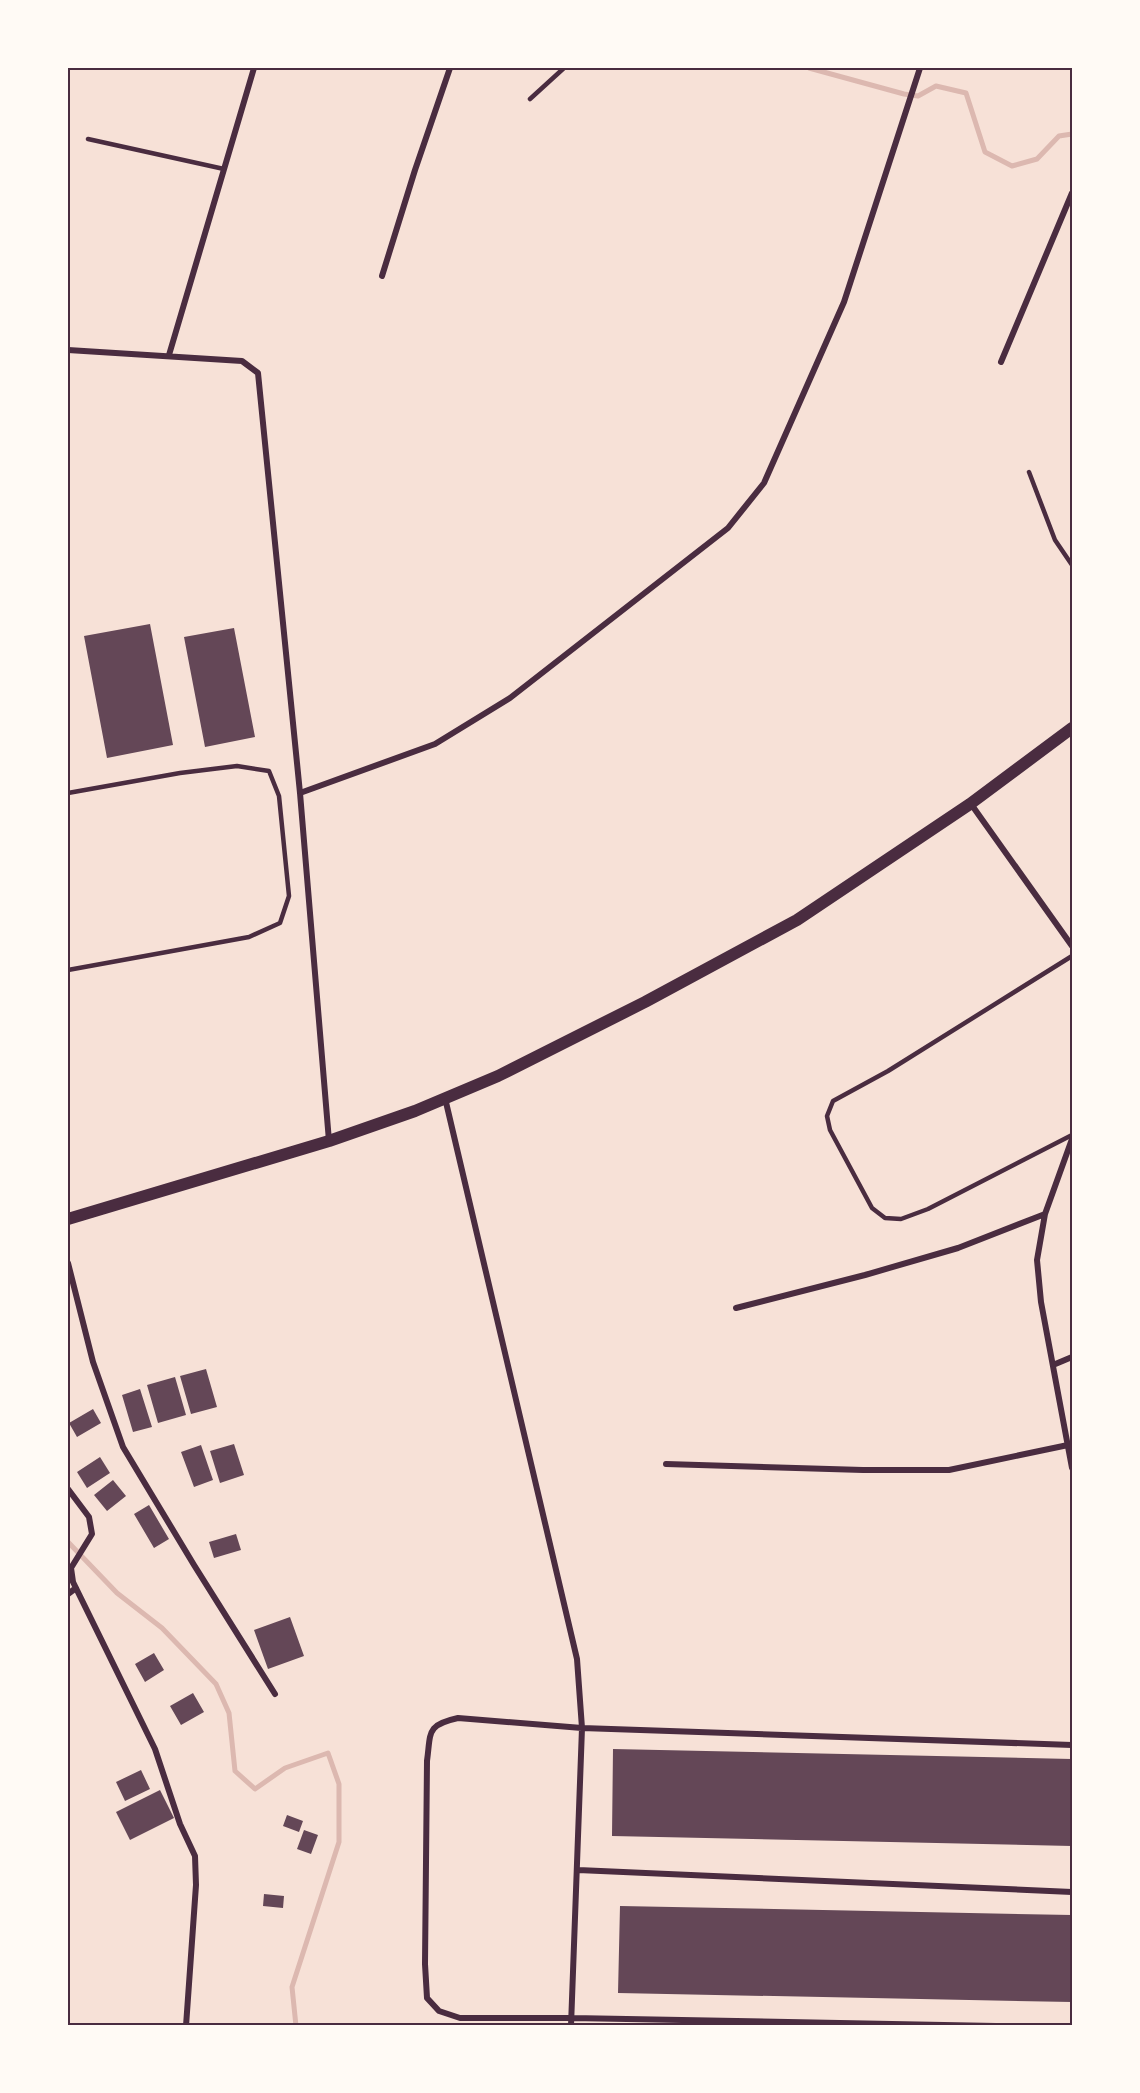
<svg xmlns="http://www.w3.org/2000/svg" width="1140" height="2093" viewBox="0 0 1140 2093" font-family="Rubik,sans-serif">
<style>
.lines{fill:none;stroke-linecap:round;stroke-linejoin:round}
.stream{stroke:#dcb8b0;stroke-width:5}
.building{fill:#644757}
.service{stroke:#4a2c40;stroke-width:4.5}
.minor{stroke:#4a2c40;stroke-width:6}
.secondary{stroke:#4a2c40;stroke-width:12}
.neatline{fill:none;stroke:#4a2c40;stroke-width:2}
</style>
<rect width="100%" height="100%" fill="#f7e1d7"/>
<g class="lines">
<path class="stream" d="M809 68 904 94 918 96 936 86 966 93 985 152 1012 166 1037 159 1059 136 1072 134
M68 1542 117 1593 162 1628 216 1684 229 1713 235 1771 255 1789 285 1768 328 1753 339 1784V1842L292 1987 296 2026"/>
</g>
<path class="building" d="M150 624 173 745 107 758 84 636Z
M234 628 255 737 205 747 184 637Z
M206 1369 217 1407 191 1414 180 1376Z
M175 1377 186 1415 158 1423 147 1385Z
M140 1389 152 1427 133 1432 122 1395Z
M93 1409 101 1423 77 1437 69 1423Z
M234 1444 244 1475 220 1483 210 1451Z
M201 1445 213 1480 194 1487 181 1452Z
M100 1457 110 1473 87 1488 77 1472Z
M113 1480 126 1496 107 1511 94 1495Z
M149 1505 169 1539 154 1548 134 1514Z
M236 1534 241 1550 214 1558 209 1542Z
M290 1617 304 1656 268 1669 254 1630Z
M154 1653 164 1670 145 1682 135 1664Z
M193 1693 204 1712 181 1725 170 1706Z
M613 1749 1072 1759V1846L612 1836Z
M141 1770 150 1789 125 1801 116 1782Z
M160 1790 174 1818 130 1840 116 1812Z
M287 1815 303 1821 299 1832 283 1826Z
M304 1830 318 1835 311 1854 297 1849Z
M264 1894 284 1896 283 1908 263 1906Z
M620 1906 1072 1915V2002L618 1993Z"/>
<g class="lines">
<path class="service" d="M530 99 564 68
M88 139 224 169
M1029 472 1055 540 1072 565
M68 793 180 773 237 766 269 771 279 796 289 896 280 923 249 937 68 970
M1072 956 888 1071 833 1101 827 1116 830 1130 872 1208 885 1218 901 1219 928 1209 1072 1135"/>
<path class="minor" d="M382 276 415 170 450 68
M68 350 242 361 258 373 300 793 329 1141
M169 355 254 68
M1001 362 1072 193
M300 793 435 744 510 698 728 528 764 483 844 302 920 68
M971 804 1072 946
M445 1098 577 1659 582 1728 571 2026
M1072 1139 1045 1214 1037 1260 1041 1302 1072 1468
M68 1263 93 1362 123 1447 194 1565 275 1694
M736 1308 865 1275 958 1248 1045 1214
M1053 1365 1072 1357
M666 1464 863 1470H949L1068 1445
M68 1489 89 1517 92 1534 71 1568 73 1582 155 1749 180 1824 195 1856 196 1885 186 2026
M68 1594 76 1588
M578 1870 1072 1892
M996 2026 572 2018H460L439 2011 427 1998 425 1964 427 1761C431 1732 426 1725 458 1718L582 1728 1072 1745"/>
<path class="secondary" d="M68 1219 329 1141 415 1111 498 1076 645 1002 797 920 970 804 1072 728"/>
</g>
<rect width="1140" height="2093" fill="none" stroke="#fffaf5" stroke-width="138"/>
<rect x="69" y="69" width="1002" height="1955" class="neatline"/>
</svg>
